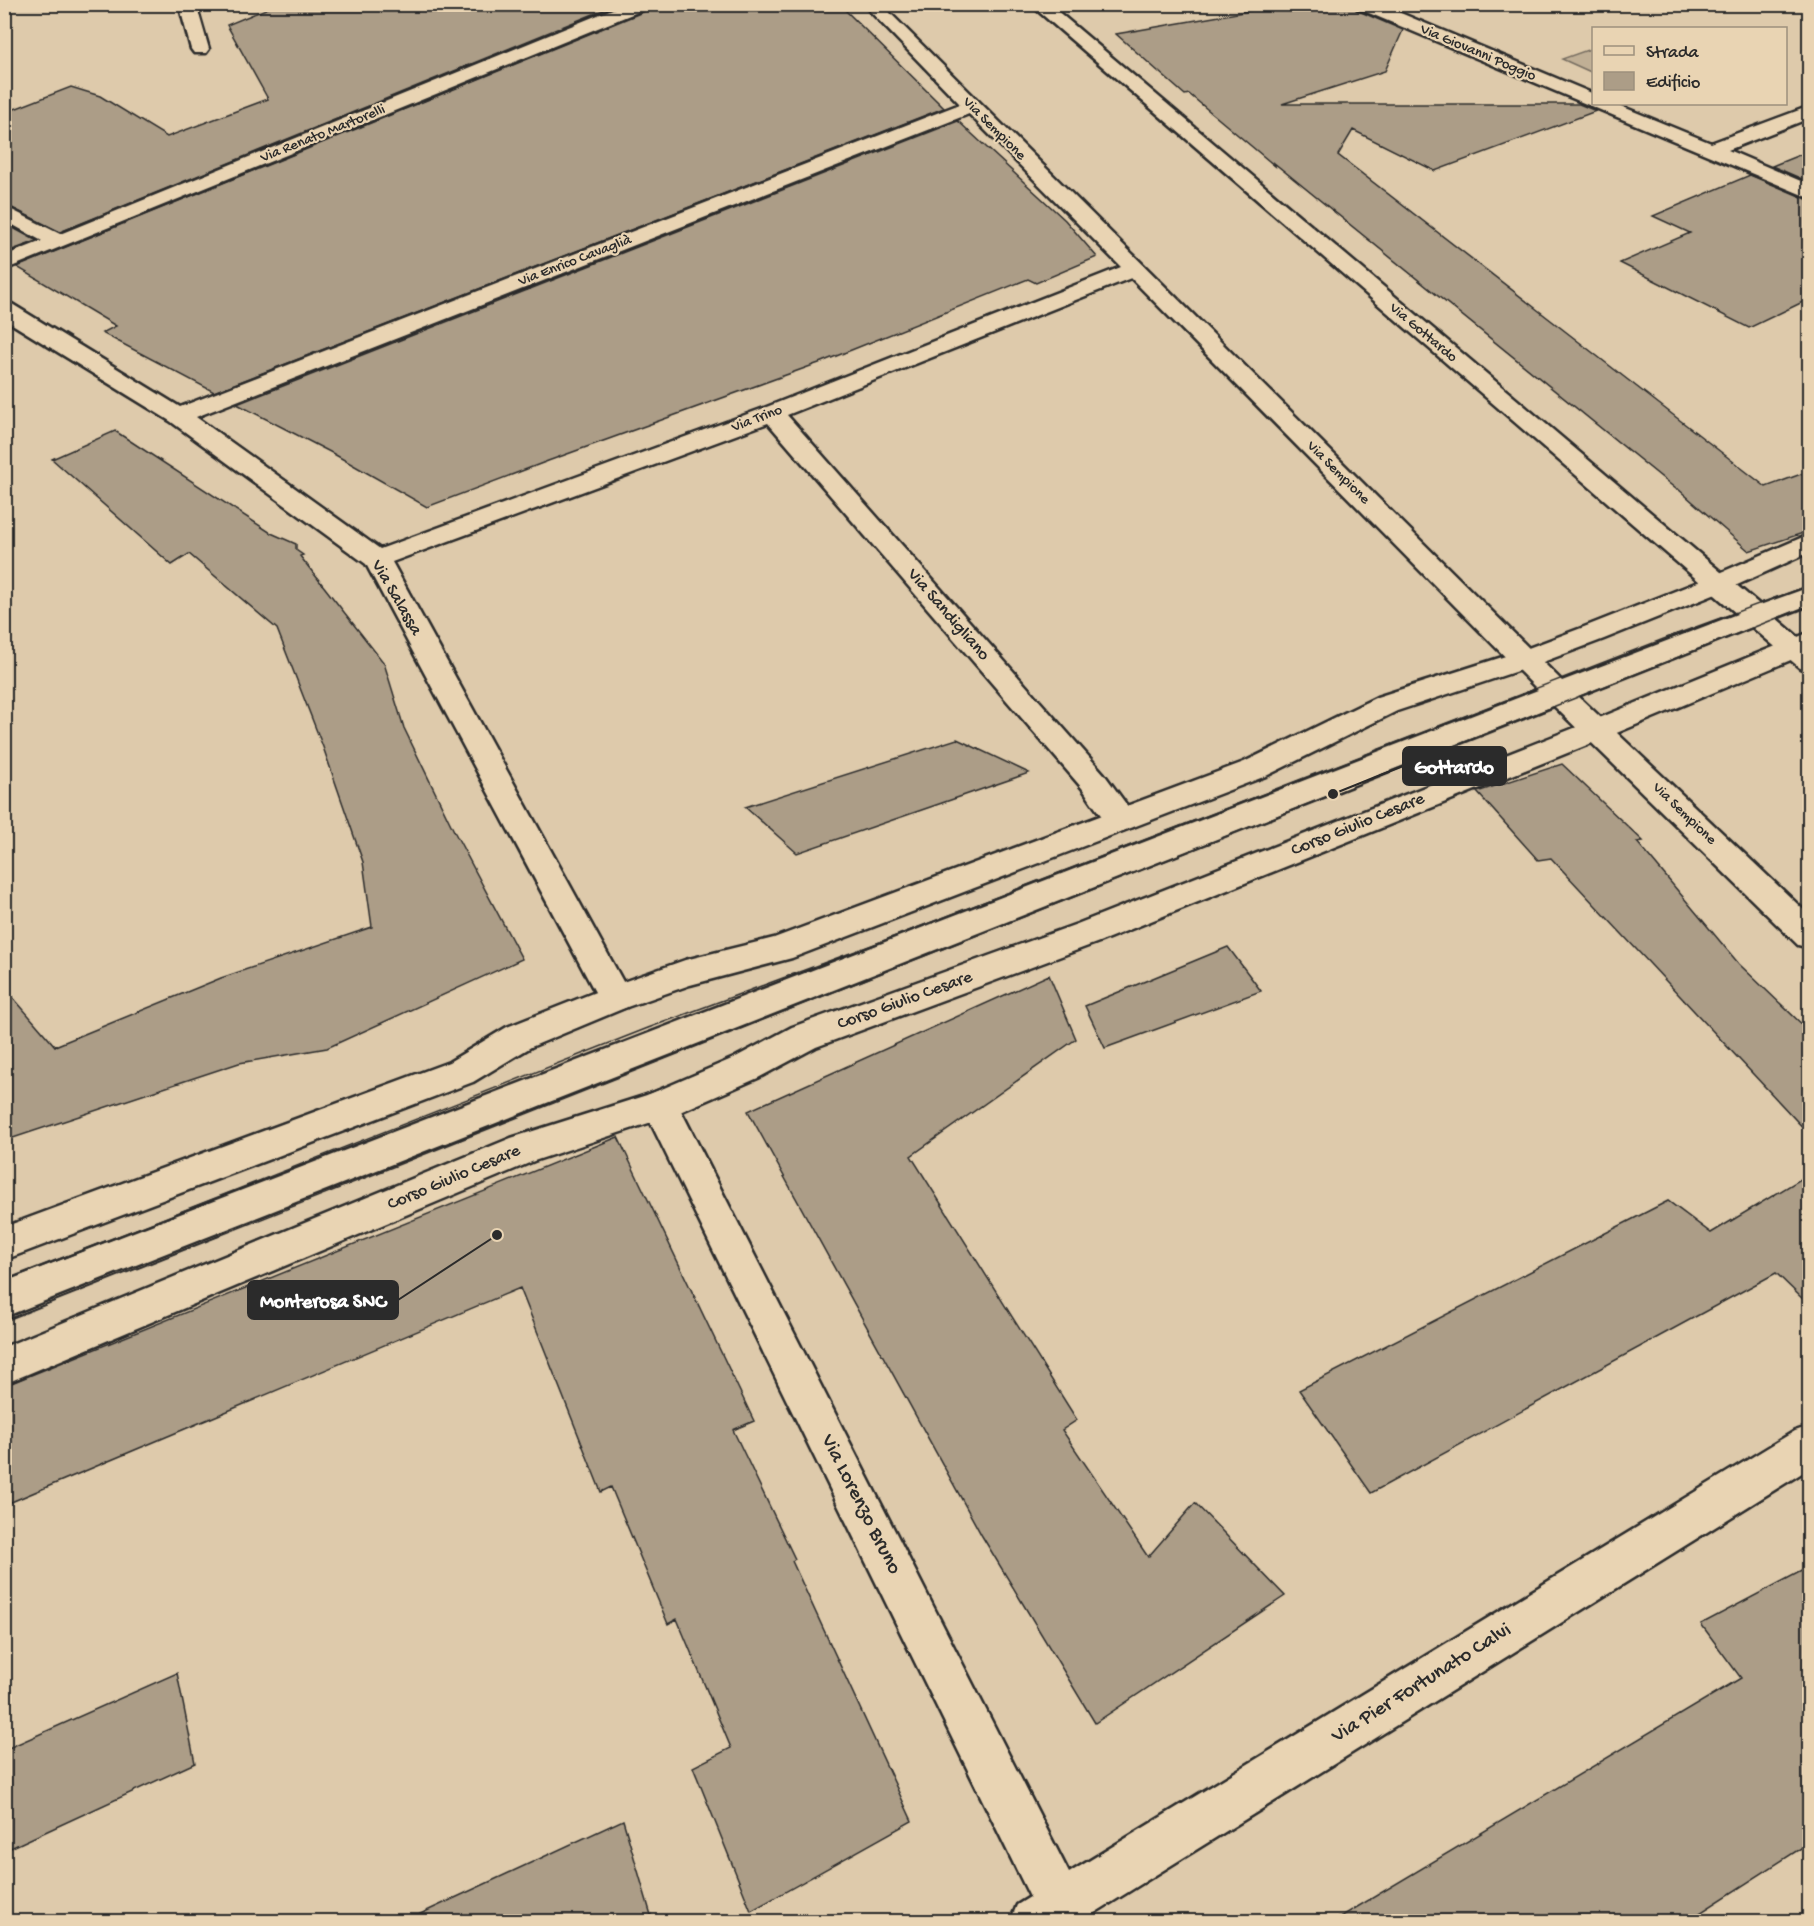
<svg xmlns="http://www.w3.org/2000/svg" width="1814" height="1926" viewBox="0 0 1814 1926" font-family="'Gochi Hand',sans-serif">
<style>
.green{fill:#c0af95;stroke:#766d60;stroke-width:1.5}
.building{fill:#ac9d87;stroke:#2b2b2b;stroke-width:1.5}
.lines{fill:none;stroke-linecap:round;stroke-linejoin:round}
.minor-casing{stroke:#2b2b2b;stroke-width:5}
.major-casing{stroke:#2b2b2b;stroke-width:5}
.minor{fill:#e9d4b3;fill-rule:evenodd}
.major{fill:#e9d4b3;fill-rule:evenodd}
.tram-far1{stroke:#2b2b2b;stroke-width:1.5}
.tram{stroke:#2b2b2b;stroke-width:2}
.labels{text-anchor:middle;dominant-baseline:central;stroke-width:4.5;stroke-linejoin:round;paint-order:stroke}
.far-street-label{font-size:15px;fill:#2b2b2b;stroke:#e9d4b3}
.street-label{font-size:18px;fill:#2b2b2b;stroke:#e9d4b3}
.near-street-label{font-size:21px;fill:#2b2b2b;stroke:#e9d4b3}
.leader{fill:none;stroke:#2b2b2b;stroke-width:2}
.callout-dot{fill:#2b2b2b;stroke:#e9d4b3;stroke-width:2}
.callout{fill:#2b2b2b;stroke:#2b2b2b;stroke-width:2}
.callout-label{font-size:20px;text-anchor:middle;font-weight:bold;fill:#fff}
</style>
<rect width="100%" height="100%" fill="#decaab"/>
<filter id="ink" filterUnits="userSpaceOnUse"><feTurbulence type="fractalNoise" baseFrequency=".0167" numOctaves="2"/><feDisplacementMap in="SourceGraphic" scale="12" xChannelSelector="R" yChannelSelector="G"/><feConvolveMatrix kernelMatrix="1 2 1 2 8 2 1 2 1" color-interpolation-filters="sRGB"/></filter>
<g filter="url(#ink)">
<path class="green" d="M1593 48V73L1562 59Z"/>
<path class="building" d="M278 4H618L60 232 4 204V113L71 87 100 96 167 137 268 99 227 25Z
M651 4H839L944 108 214 392 102 333 116 326 17 267 648 10Z
M1289 4H1353L1356 10 1403 30 1385 71 1282 104H1579L1596 111 1435 171 1353 130 1338 155 1766 487 1809 471V531L1749 551 1678 489H1676L1274 163 1275 166 1189 94 1185 95 1116 34Z
M958 121 1065 220 1097 257 1036 283 1028 279 819 363 548 461 427 507 332 453 237 404Z
M1809 151V182L1772 166Z
M1750 175 1809 200V299L1749 328 1620 263 1690 233 1653 216Z
M4 223 37 241 4 253Z
M115 431 271 533 296 544V550L303 555 300 556 384 663 404 728 455 833 522 959 327 1048 239 1063 4 1141V987L55 1046 221 978 372 927 363 862 323 747 277 629 189 554 172 565 52 459Z
M957 739 1029 773 797 853 745 807Z
M1562 764 1643 841 1637 842 1739 964 1809 1031V1134L1551 858 1538 860 1477 792Z
M1228 947 1261 991 1105 1048 1085 1006Z
M1049 975 1076 1039 911 1156 1077 1420 1062 1430 1148 1557 1195 1503 1285 1596 1095 1723 982 1536 748 1111Z
M618 1137 754 1421 733 1430 795 1559 792 1561 912 1821 751 1911 693 1767 731 1748 677 1619 668 1624 611 1487 601 1492 520 1288 4 1505V1386Z
M1809 1174V1305L1776 1273 1371 1493 1299 1390 1668 1201 1711 1233Z
M1809 1567V1843L1686 1922H1332L1741 1678 1701 1624Z
M177 1673 195 1763 4 1851V1750Z
M623 1820 653 1922H403Z"/>
<g class="lines">
<g class="minor-casing">
<path id="minor" d="M179 4H196L209 49 206 53H194L191 49Z
M625 4H649L647 8 4 270V256L42 241 4 220V206L60 234Z
M863 4H881L1562 681 1737 614 1030 4H1049L1760 605 1810 587V605L1776 618 1810 647V671L1800 668 1752 627 1578 696 1810 916V948L1798 945 1554 706 4 1317V1282L1538 690 1131 278 787 415 1104 774 1137 819 1133 827C1107 834 1096 807 1082 788L768 423 392 562 632 998 627 1007 615 1011 603 1007 366 564 170 421 4 319V303L12 304 180 407 960 104ZM969 114 1121 267 764 408 380 549 196 417Z
M1355 4H1379L1594 94V104H1616L1711 143 1810 106V118L1728 150 1810 185V198L1357 8Z
M660 1090 673 1095 1069 1873 1795 1431 1810 1426V1468L1080 1922H1010L1017 1905 1030 1897 642 1105 647 1095Z"/>
</g>
<g class="major-casing">
<path id="major" d="M1810 534V552L1726 590 1604 639 1535 665 1397 711 1266 776 792 958 690 985 627 1007 531 1047 473 1082 4 1260V1227L449 1062 507 1027 603 989 685 960 774 938 1244 762 1377 697 1515 653 1584 627 1708 578Z
M1810 632V652L1607 737 1099 942 816 1047 758 1078 673 1115 534 1161 4 1384V1347L511 1138 650 1094 734 1058 792 1027 1077 924 1587 723Z"/>
</g>
<use href="#minor" class="minor"/>
<use href="#major" class="major"/>
<path class="tram-far1" d="M116 1237 648 1028 880 942 1674 635 1810 585
M216 1237 1810 605"/>
<path class="tram" d="M4 1281 119 1236
M4 1321 219 1236"/>
</g>
</g>
<g class="labels">
<g class="far-street-label">
<text transform="translate(1478 53) rotate(23)">Via Giovanni Poggio</text>
<text transform="translate(994 129) rotate(45)">Via Sempione</text>
<text transform="translate(323 134) rotate(-22)">Via Renato Martorelli</text>
<text transform="translate(575 261) rotate(-21)">Via Enrico Cavaglià</text>
<text transform="translate(1423 333) rotate(40)">Via Gottardo</text>
<text transform="translate(757 419) rotate(-21)">Via Trino</text>
<text transform="translate(1338 473) rotate(45)">Via Sempione</text>
<text transform="translate(1684 814) rotate(44)">Via Sempione</text>
</g>
<g class="street-label">
<text transform="translate(396 598) rotate(60)">Via Salassa</text>
<text transform="translate(948 615) rotate(49)">Via Sandigliano</text>
<text transform="translate(1358 825) rotate(-22)">Corso Giulio Cesare</text>
<text transform="translate(905 1001) rotate(-20)">Corso Giulio Cesare</text>
<text transform="translate(454 1178) rotate(-23)">Corso Giulio Cesare</text>
</g>
<g class="near-street-label">
<text transform="translate(860 1505) rotate(63)">Via Lorenzo Bruno</text>
<text transform="translate(1422 1684) rotate(-32)">Via Pier Fortunato Calvi</text>
</g>
</g>
<path class="leader" d="M1333 794L1403 766M497 1235L398 1300"/>
<g class="callout-dot">
<circle cx="1333" cy="794" r="6"/>
<circle cx="497" cy="1235" r="6"/>
</g>
<g class="callout">
<rect x="1403" y="747" width="103" height="38" rx="6"/>
<rect x="248" y="1281" width="150" height="38" rx="6"/>
</g>
<g class="callout-label">
<text x="1454" y="773">Gottardo</text>
<text x="323" y="1307">Monterosa SNC</text>
</g>
<rect width="1814" height="1926" fill="none" stroke="#e9d4b3" stroke-width="24"/>
<rect x="12" y="12" width="1790" height="1902" fill="none" stroke="#2b2b2b" stroke-width="2" filter="url(#ink)"/>
<rect x="1592" y="27" width="195" height="78" fill="#e9d4b3" stroke="#9d907d" stroke-width="1.5"/>
<rect x="1604" y="46" width="30" height="9" fill="#e9d4b3" stroke="#9d907d" stroke-width="1.5"/>
<text x="1646" y="57" font-size="18" fill="#2b2b2b">Strada</text>
<rect x="1604" y="72" width="30" height="18" fill="#ac9d87" stroke="#9d907d" stroke-width="1.5"/>
<text x="1646" y="87" font-size="18" fill="#2b2b2b">Edificio</text>
</svg>
